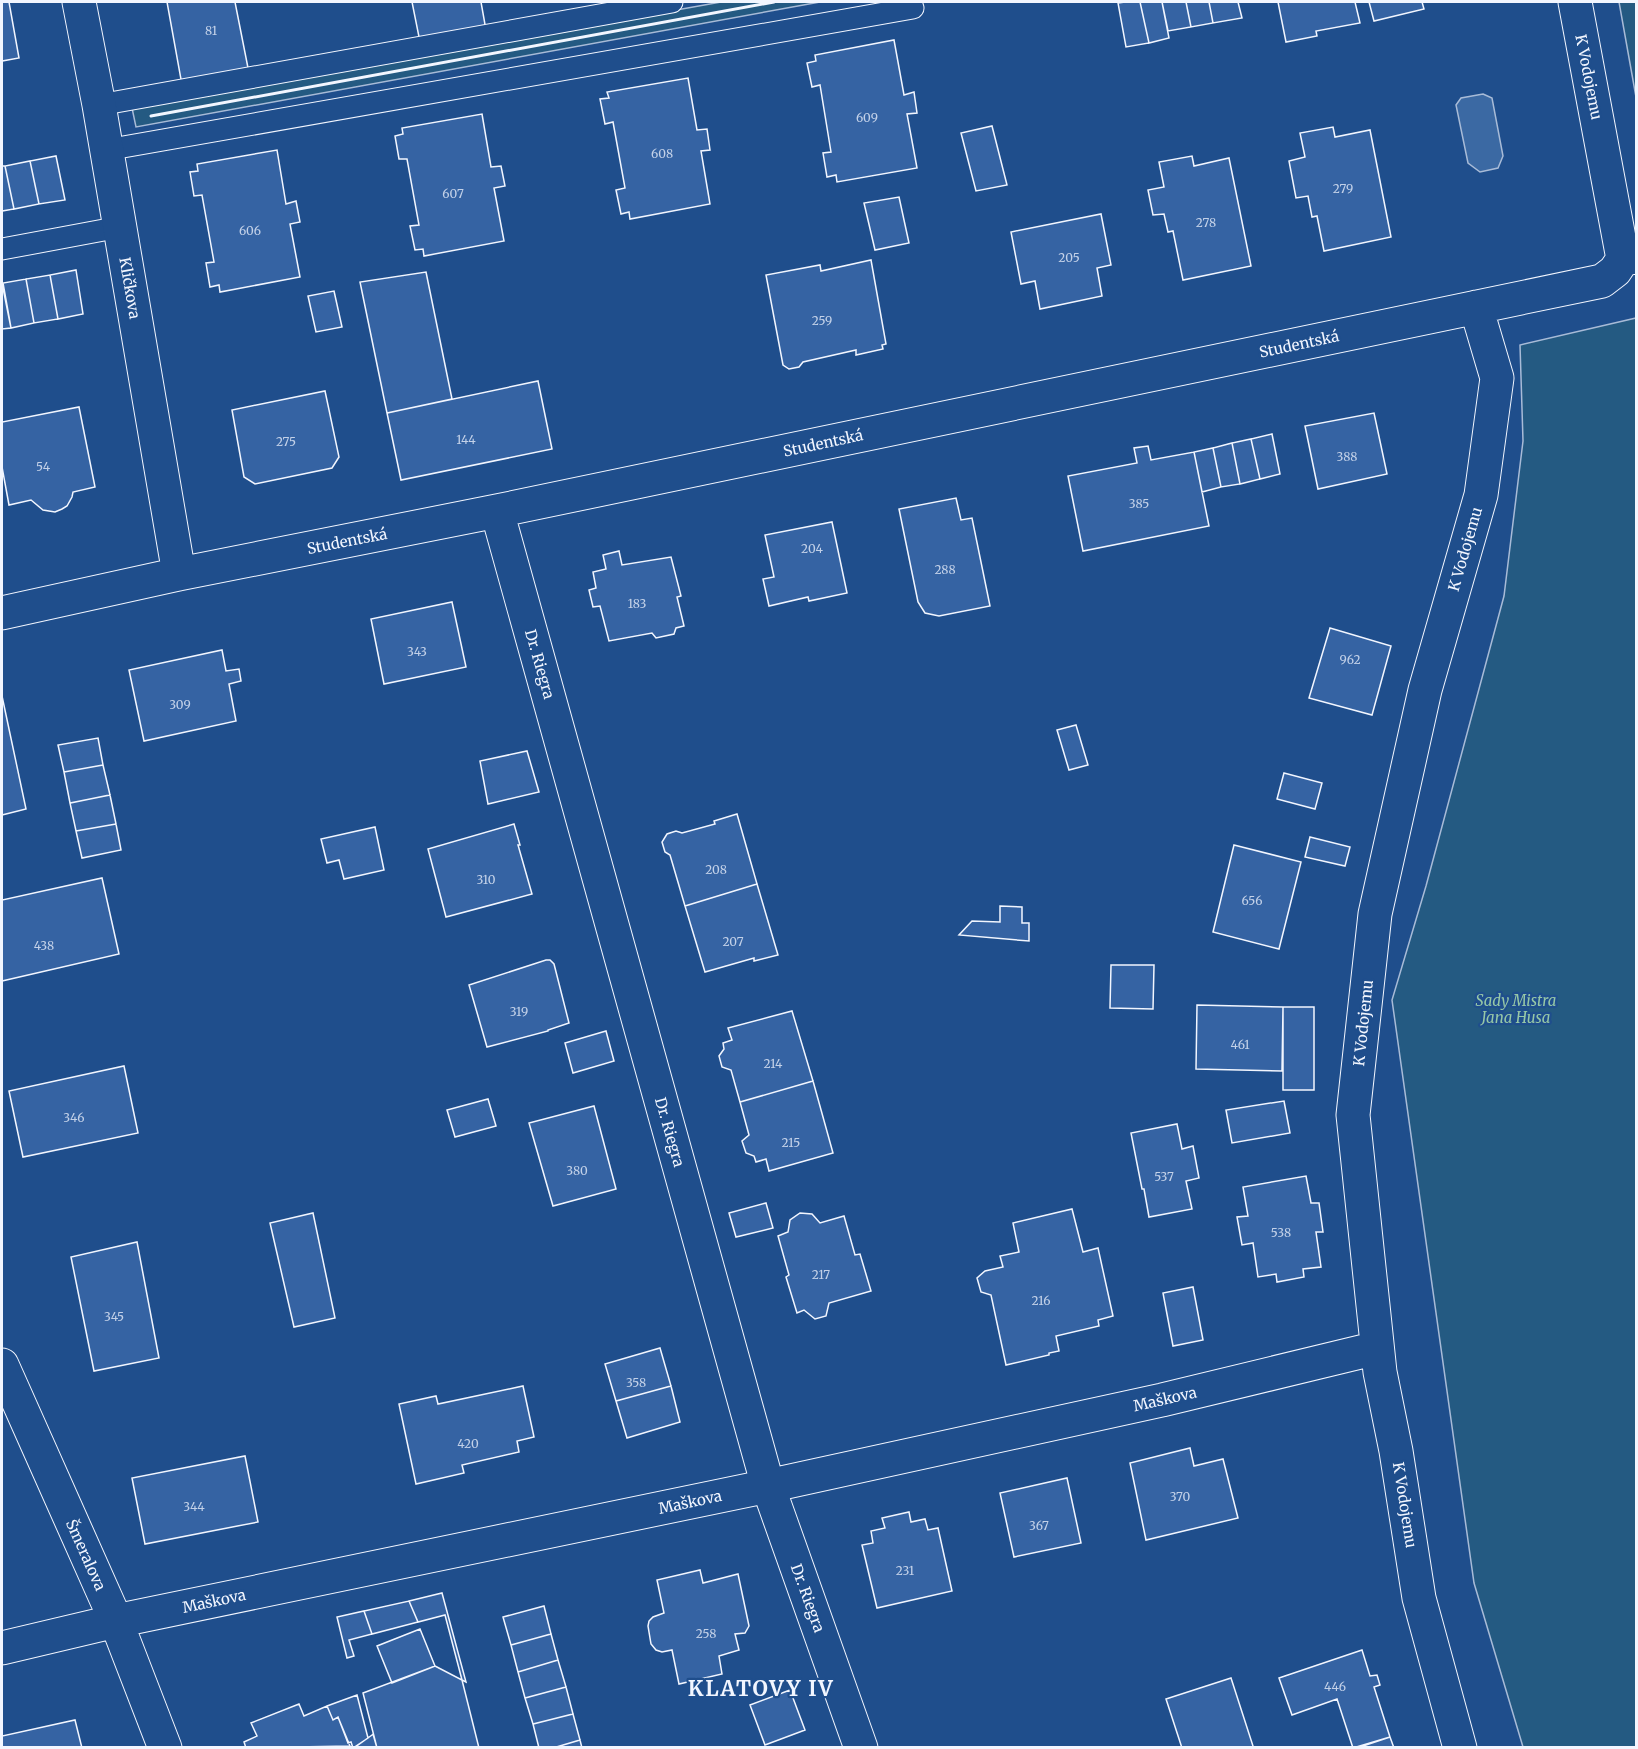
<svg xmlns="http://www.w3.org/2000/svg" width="1638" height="1749" viewBox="0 0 1638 1749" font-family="Merriweather,serif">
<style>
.green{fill:#245a82;stroke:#a8bbd7;stroke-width:1.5}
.water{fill:#3b69a3;stroke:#a8bbd7;stroke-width:1.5}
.building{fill:#3563a3;stroke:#f2f6ff;stroke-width:1.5}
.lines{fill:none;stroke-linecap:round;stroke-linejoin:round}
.service-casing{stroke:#f2f6ff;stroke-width:23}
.minor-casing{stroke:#f2f6ff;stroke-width:35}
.service{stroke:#1f4e8c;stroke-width:21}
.minor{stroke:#1f4e8c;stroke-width:33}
.wall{stroke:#f2f6ff;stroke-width:3}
.labels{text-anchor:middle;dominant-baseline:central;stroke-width:4.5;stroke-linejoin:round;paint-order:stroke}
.number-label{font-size:12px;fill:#c3d1e8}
.street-label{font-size:15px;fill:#f2f6ff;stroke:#1f4e8c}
.park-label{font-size:15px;font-style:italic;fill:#97c8a6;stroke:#1f4e8c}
.district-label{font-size:21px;font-weight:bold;letter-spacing:1.5px;fill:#f2f6ff;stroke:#1f4e8c}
</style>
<rect width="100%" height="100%" fill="#1f4e8c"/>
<path class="green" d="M721 2H820L136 127 132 108Z
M1619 2H1636V97Z
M1636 318V1747H1523L1474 1583 1392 1000 1426 886 1504 596 1523 441 1520 345Z"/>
<path class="water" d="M1483 94 1492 98 1503 156 1498 168 1480 172 1468 163 1456 105 1461 98Z"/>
<path class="building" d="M2 2H9L19 58 2 61Z
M167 2H235L249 73 182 85Z
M412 2H481L486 30 420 42Z
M1125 2H1140L1149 43 1126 47 1118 3Z
M1140 2H1162L1169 38 1149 43Z
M1162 2H1186L1191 27 1168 31Z
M1186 2H1209L1213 23 1191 27Z
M1209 2H1238L1242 18 1213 23Z
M1278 2H1355L1360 23 1316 31 1317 36 1286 42Z
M1369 2H1422L1424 9 1374 21Z
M894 40 904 95 914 92 917 113 907 114 917 168 837 182 836 175 827 177 823 153 831 152 820 85 812 87 807 63 816 61 815 55Z
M688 78 697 130 707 129 710 150 701 151 710 204 630 219 629 212 621 214 616 190 625 188 613 122 605 124 600 99 609 98 607 92Z
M482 114 491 167 501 166 505 186 494 188 504 241 424 256 423 249 415 250 410 226 419 225 407 159H399L395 136 403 134 402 128Z
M992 126 1007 185 976 191 961 133Z
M1333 127 1335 137 1370 130 1391 237 1324 251 1317 216 1312 217 1308 196 1296 198 1289 161 1305 157 1300 133Z
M277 150 286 204 296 201 300 222 290 224 300 277 220 292 219 285 210 287 206 263 214 262 202 195 194 196 190 172 198 171 197 164Z
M56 156 65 200 39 204 30 161Z
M1192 156 1194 166 1229 158 1251 266 1183 280 1173 231 1168 232 1164 214 1153 215 1148 190 1164 187 1159 162Z
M30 161 39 204 14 209 5 166Z
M2 166H5L14 209 2 211Z
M899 197 909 243 875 250 864 203Z
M1101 214 1111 265 1097 268 1102 296 1040 309 1035 281 1021 284 1011 232Z
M871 260 886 344 882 345 883 349 856 355V350L803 362 799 367 789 369 783 365 766 275 820 265 821 271Z
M76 270 83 314 58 319 50 275Z
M426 272 452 399 387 413 360 282Z
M50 275 58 319 34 323 26 279Z
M26 279 34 323 11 328 3 283Z
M2 283 11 328 2 329Z
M334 291 342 327 316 332 308 296Z
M538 381 552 449 401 480 387 413Z
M325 391 339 457 332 468 255 484 244 477 232 410Z
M79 407 95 487 73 492 72 497 67 506 62 509 55 512 43 510 31 500 9 505 2 467V422Z
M1374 413 1387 474 1318 489 1305 426Z
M1272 434 1280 474 1260 479 1251 439Z
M1251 439 1260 479 1240 484 1232 443Z
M1232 443 1240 484 1221 487 1213 448Z
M1148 446 1151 460 1194 452 1209 526 1083 551 1068 476 1137 463 1134 448Z
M1213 448 1221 487 1202 492 1194 452Z
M956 498 961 520 972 518 990 606 939 616 925 613 918 602 899 509Z
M832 522 847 593 809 601 808 597 769 606 763 579 774 577 765 535Z
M619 551 622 565 671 557 681 596 677 597 684 626 676 628 674 634 656 638 652 633 609 641 600 606 593 607 589 590 596 588 593 572 606 569 603 555Z
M452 602 466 667 384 684 371 619Z
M1330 628 1391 646 1372 715 1309 698Z
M222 650 226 671 239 669 241 681 229 684 236 721 144 741 129 670Z
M2 696 26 809 2 815Z
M1076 725 1088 765 1069 770 1057 730Z
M98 738 103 765 64 772 58 745Z
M527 751 539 792 488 804 480 761Z
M103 765 110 795 70 803 64 772Z
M1284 773 1322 783 1315 809 1277 799Z
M110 795 116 824 76 831 70 803Z
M737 814 757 884 685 906 670 855 665 852 662 842 667 834 676 831 682 833 715 824 714 821Z
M116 824 121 850 82 858 76 831Z
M514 824 520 845H518L532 894 446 917 428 849Z
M375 827 384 870 344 879 339 860 327 863 321 839Z
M1310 837 1350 847 1345 866 1305 857Z
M1234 845 1301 862 1279 949 1213 932Z
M102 878 119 954 2 981V900Z
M757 884 778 955 754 961V958L705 972 685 906Z
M1000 906 1022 907V923H1029V941L959 935 972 921 1000 922Z
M546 960H550L554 964 569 1023 548 1030V1031L487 1047 469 985Z
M1111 965H1154L1153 1009 1110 1008Z
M1197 1005 1283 1007 1282 1071 1196 1069Z
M1283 1007H1314V1090H1283Z
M792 1011 813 1081 740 1102 731 1070 722 1067 719 1056 724 1049 723 1043 732 1040 728 1028Z
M606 1031 614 1061 573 1073 565 1043Z
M124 1066 138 1133 23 1157 9 1091Z
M813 1081 833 1153 769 1171 766 1159 756 1162 754 1156 746 1153 742 1141 749 1135 740 1102Z
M488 1099 496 1126 455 1137 447 1110Z
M1284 1101 1290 1133 1232 1143 1226 1110Z
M594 1106 616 1189 553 1206 529 1123Z
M1177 1124 1182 1149 1193 1146 1199 1178 1186 1181 1192 1209 1149 1217 1144 1189H1142L1131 1133Z
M1306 1176 1311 1203H1319L1323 1232H1316L1321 1267 1303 1269 1304 1277 1277 1282 1276 1274 1258 1277 1253 1243 1242 1245 1237 1217 1248 1216 1243 1187Z
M766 1203 773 1228 736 1237 729 1213Z
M1072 1209 1083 1252 1098 1248 1113 1316 1098 1320 1099 1326 1056 1336 1059 1351 1049 1353V1355L1006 1365 991 1295 981 1292 977 1278 985 1271 1003 1267 1000 1256 1019 1252 1013 1223Z
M313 1213 335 1318 294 1327 270 1223Z
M800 1213 812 1214 820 1223 844 1216 855 1255 860 1254 871 1291 829 1303 826 1316 815 1319 804 1310 797 1313 786 1277 789 1275 778 1236 788 1232 790 1220Z
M137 1242 159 1358 94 1371 71 1257Z
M1193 1287 1203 1340 1173 1346 1163 1293Z
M660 1348 671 1386 616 1401 605 1364Z
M523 1386 534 1437 517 1441 519 1452 462 1465 464 1473 416 1484 399 1404 436 1396 438 1404Z
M671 1386 680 1422 627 1438 616 1401Z
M1190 1448 1194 1466 1223 1459 1238 1518 1146 1540 1130 1463Z
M245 1456 258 1522 145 1544 132 1478Z
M1067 1478 1081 1543 1014 1557 1000 1493Z
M909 1512 911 1522 925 1519 928 1530 938 1528 952 1591 877 1608 862 1545 873 1543 871 1531 885 1528 882 1518Z
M700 1570 703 1583 738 1574 749 1626 745 1633 735 1634 739 1650 719 1656 722 1674 679 1684 672 1650 662 1652 656 1650 651 1644 648 1626 649 1621 653 1617 664 1613 657 1580Z
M442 1593 466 1682 462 1680 445 1615 418 1622 409 1601Z
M409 1601 418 1622 372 1634 364 1611Z
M544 1606 551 1634 511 1645 503 1617Z
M364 1611 372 1634 349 1640 354 1656 347 1658 337 1617Z
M420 1629 435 1666 392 1683 377 1646Z
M551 1634 558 1660 518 1672 511 1645Z
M1362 1650 1370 1676 1377 1675 1380 1685 1374 1687 1390 1737 1353 1748 1337 1699 1292 1715 1279 1678Z
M558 1660 566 1687 525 1698 518 1672Z
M435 1666 462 1680 479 1748H377L363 1693Z
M1231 1678 1253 1746 1248 1748H1182L1166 1699Z
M566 1687 573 1714 533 1724 525 1698Z
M790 1690 805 1730 765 1745 750 1705Z
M357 1695 368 1738 353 1748 351 1742 348 1743 338 1717 333 1720 327 1706Z
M299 1704 304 1716 327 1706 333 1720 338 1717 350 1746 246 1748 244 1742 257 1736 251 1723Z
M573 1714 580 1740 553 1748H539L533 1724Z
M75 1720 82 1748H2V1736Z
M373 1734 377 1748H354L372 1735Z
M1390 1737 1394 1748H1357Z
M580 1740 582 1748H553Z"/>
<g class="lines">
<g class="service-casing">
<path id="service" d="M99 105 672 2
M106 150 913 8
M2 249 120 227"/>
</g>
<g class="minor-casing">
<path id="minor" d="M79 2 99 105 179 574
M1575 2 1623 259
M497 511 768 1486 861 1748
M2 613 179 574 497 511 1602 281 1615 271 1623 259 1636 257
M2 1365 116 1621 165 1748
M2 1648 116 1621 768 1486 1162 1400 1377 1348
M1460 1748 1419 1598 1396 1451 1380 1372 1353 1115 1375 914 1425 690 1481 495 1497 378 1476 307"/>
</g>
<use href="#service" class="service"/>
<use href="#minor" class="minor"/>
<path class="wall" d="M151 116 774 2"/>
</g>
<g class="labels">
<g class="number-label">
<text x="211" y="30">81</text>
<text x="867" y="117">609</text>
<text x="662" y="153">608</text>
<text x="1343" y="188">279</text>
<text x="453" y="193">607</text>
<text x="1206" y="222">278</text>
<text x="250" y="230">606</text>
<text x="1069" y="257">205</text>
<text x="822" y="320">259</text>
<text x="466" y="439">144</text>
<text x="286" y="441">275</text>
<text x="1347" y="456">388</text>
<text x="43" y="466">54</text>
<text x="1139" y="503">385</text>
<text x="812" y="548">204</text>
<text x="945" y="569">288</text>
<text x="637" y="603">183</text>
<text x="417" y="651">343</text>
<text x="1350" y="659">962</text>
<text x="180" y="704">309</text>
<text x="716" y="869">208</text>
<text x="486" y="879">310</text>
<text x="1252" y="900">656</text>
<text x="733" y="941">207</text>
<text x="44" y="945">438</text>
<text x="519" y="1011">319</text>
<text x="1240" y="1044">461</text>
<text x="773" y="1063">214</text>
<text x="74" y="1117">346</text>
<text x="791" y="1142">215</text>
<text x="577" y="1170">380</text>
<text x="1164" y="1176">537</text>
<text x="1281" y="1232">538</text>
<text x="821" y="1274">217</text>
<text x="1041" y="1300">216</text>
<text x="114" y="1316">345</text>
<text x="636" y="1382">358</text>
<text x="468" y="1443">420</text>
<text x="1180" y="1496">370</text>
<text x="194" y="1506">344</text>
<text x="1039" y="1525">367</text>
<text x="905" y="1570">231</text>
<text x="706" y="1633">258</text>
<text x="1335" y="1686">446</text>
</g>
<g class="street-label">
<text transform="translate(1589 77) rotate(79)">K Vodojemu</text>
<text transform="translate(130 288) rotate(80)">Kličkova</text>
<text transform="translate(1299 344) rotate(-12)">Studentská</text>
<text transform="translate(823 443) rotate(-12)">Studentská</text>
<text transform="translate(347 541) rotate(-11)">Studentská</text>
<text transform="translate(1465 549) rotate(-74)">K Vodojemu</text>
<text transform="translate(540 664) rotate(74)">Dr. Riegra</text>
<text transform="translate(1363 1023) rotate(-84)">K Vodojemu</text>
<text transform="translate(670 1132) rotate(74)">Dr. Riegra</text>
<text transform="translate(1165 1399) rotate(-13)">Maškova</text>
<text transform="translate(690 1502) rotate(-12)">Maškova</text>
<text transform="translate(1405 1505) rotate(81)">K Vodojemu</text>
<text transform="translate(86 1555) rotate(66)">Šmeralova</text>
<text transform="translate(808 1598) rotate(70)">Dr. Riegra</text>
<text transform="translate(214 1601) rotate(-12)">Maškova</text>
</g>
<g class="park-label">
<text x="1516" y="1000">Sady Mistra<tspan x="1516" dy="17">Jana Husa</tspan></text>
</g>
<g class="district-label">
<text x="761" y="1688">KLATOVY IV</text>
</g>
</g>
<rect width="1638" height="1749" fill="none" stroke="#f2f6ff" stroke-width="6"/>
</svg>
